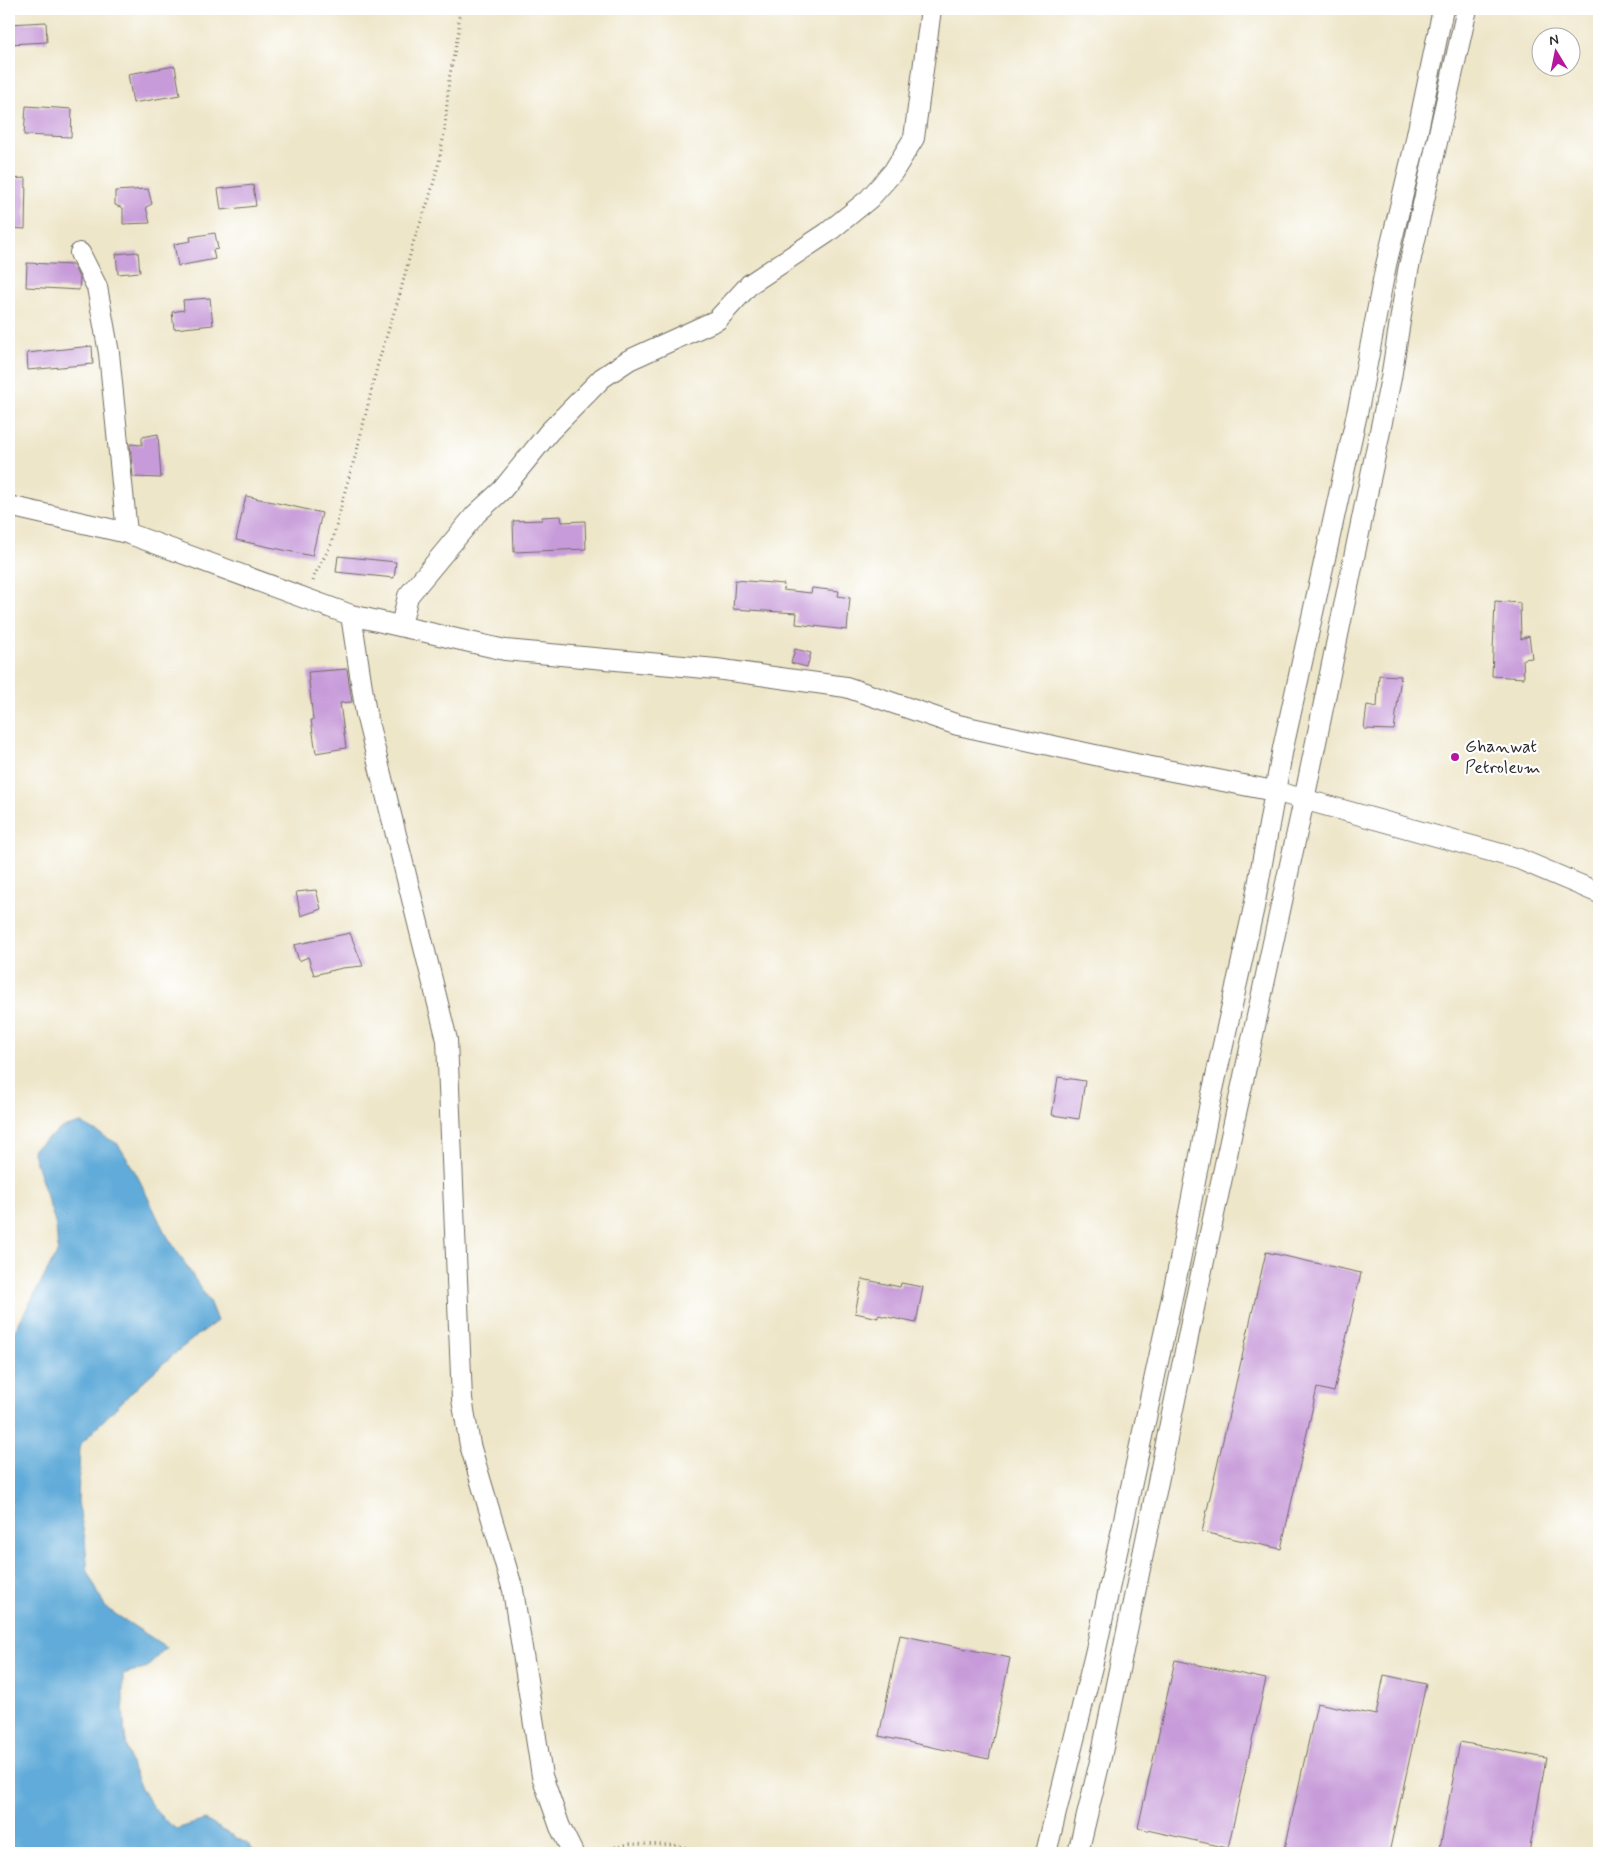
<svg xmlns="http://www.w3.org/2000/svg" width="1608" height="1862" viewBox="0 0 1608 1862" font-family="Mynerve,sans-serif">
<style>
.water{fill:#61abd9;stroke:#466b82}
.building{fill:#c79bd9}
.lines{fill:none;stroke-linecap:round;stroke-linejoin:round}
.minor-casing{stroke:#6f6c62;stroke-width:22}
.path{stroke:#6f6c62;stroke-width:3;stroke-dasharray:1 4;stroke-linecap:butt}
.minor{stroke:#fff;stroke-width:20}
.poi-dot{fill:#b5179e;stroke:#fff;stroke-width:2}
.labels{text-anchor:middle;dominant-baseline:central;stroke-width:4.5;stroke-linejoin:round;paint-order:stroke}
.poi-label{font-size:18px;fill:#2b2b2b;stroke:#fff;text-anchor:start}
</style>
<rect width="100%" height="100%" fill="#fff"/>
<filter id="ink" filterUnits="userSpaceOnUse"><feTurbulence type="fractalNoise" baseFrequency=".02" numOctaves="2"/><feDisplacementMap in="SourceGraphic" scale="10" xChannelSelector="R" yChannelSelector="G"/><feConvolveMatrix kernelMatrix="1 2 1 2 8 2 1 2 1" color-interpolation-filters="sRGB"/></filter>
<filter id="wash" filterUnits="userSpaceOnUse"><feTurbulence type="fractalNoise" baseFrequency=".0096" numOctaves="4" result="noise"/><feDisplacementMap in="SourceGraphic" scale="20" xChannelSelector="R" yChannelSelector="G"/><feGaussianBlur stdDeviation="1.12" result="paint"/><feColorMatrix in="noise" values="0 0 0 0 0 0 0 0 0 0 0 0 0 0 0 0 0 1.4 0 .05"/><feComposite in="paint" operator="in"/></filter>
<g filter="url(#wash)">
<rect width="100%" height="100%" fill="#eee6c9"/>
<path class="water" d="M81 1123 118 1144 137 1175 164 1231 209 1301 217 1321C166 1357 122 1400 80 1445L78 1502 85 1539 88 1573 106 1608 166 1647 148 1667 123 1674C123 1725 122 1768 156 1811 161 1817 169 1823 176 1829L205 1820 249 1845 255 1853H9V1341L58 1251 56 1226 32 1150 62 1128Z"/>
<g id="blocks">
<path class="building" d="M46 22 47 42 9 44V24Z
M175 66 180 95 133 103 128 74Z
M26 106 72 109 71 137 24 135Z
M26 178 25 229 9 228V179Z
M253 185 256 206 221 210 218 189Z
M148 189 152 204 146 207 150 223 123 224V208L115 205V191Z
M215 233 218 249 213 250 215 259 178 266 174 244 191 241 190 237Z
M138 252 140 272 118 274 116 254Z
M27 263 73 265 80 279 79 290 26 287Z
M210 298 213 325 174 329 172 312 184 310 183 300Z
M92 346 93 364 28 370 27 353Z
M158 434 161 478 133 477 130 444 142 445V437Z
M246 496 322 513 312 556 236 540Z
M561 516 562 522 585 521 586 549 514 552 513 521 542 520V517Z
M338 556 396 562 394 578 336 572Z
M735 580 784 584 783 590 811 593 812 588 839 591 838 596 850 598 847 630 796 624 797 613 733 609Z
M1495 601 1520 603 1521 639 1529 636 1532 658 1523 659 1524 678 1492 676Z
M795 649 811 653 807 667 791 663Z
M347 669 352 702 340 703 346 748 316 753 311 720H313L308 672Z
M1379 675 1401 676 1394 730 1364 729 1367 705 1377 707Z
M316 890 321 909 301 916 296 892Z
M350 933 363 966 342 968 314 975 308 957 299 961 294 945Z
M1058 1077 1085 1081 1079 1119 1052 1115Z
M1266 1252 1361 1273 1334 1392 1317 1388 1281 1549 1202 1532Z
M862 1279 900 1287 901 1283 923 1287 916 1323 878 1315V1318L855 1313Z
M900 1635 1010 1658 989 1759 879 1736Z
M1175 1660 1266 1679 1228 1848 1138 1828Z
M1384 1675 1426 1684 1389 1853H1284L1317 1703 1376 1715Z
M1460 1742 1546 1758 1529 1853H1439Z"/>
</g>
</g>
<g filter="url(#ink)">
<use href="#blocks" fill-opacity="0" stroke="#6f6c62" stroke-width="1"/>
<g class="lines">
<g class="minor-casing">
<path id="minor" d="M80 253 97 287 109 353 127 533
M9 506 127 533 351 615 505 650 716 669 846 687 958 725 1136 764 1274 791 1519 859 1599 893
M351 615 366 714 447 1040 462 1399 470 1445 513 1590 542 1776 560 1827 573 1853
M401 626 408 596 476 514 502 490 549 432 602 378 629 360 717 320 750 284 827 233 869 199 893 172 914 138 931 9
M1046 1853 1095 1654 1180 1260 1210 1103 1254 907 1283 748 1360 400 1386 265 1415 144 1443 9
M1078 1853 1101 1757 1200 1279 1304 800 1391 378 1408 271 1467 9"/>
</g>
<path class="path" d="M313 581 315 574 332 543 346 487 357 450 378 363 399 297 414 240 429 199 439 162 445 128 449 79 459 30V9
M591 1853 594 1851 630 1844 673 1845 713 1853"/>
<use href="#minor" class="minor"/>
</g>
</g>
<circle class="poi-dot" cx="1455" cy="757" r="5"/>
<g class="labels">
<g class="poi-label">
<text x="1465" y="747">Ghanwat<tspan x="1465" dy="21">Petroleum</tspan></text>
</g>
</g>
<rect width="1608" height="1862" fill="none" stroke="#fff" stroke-width="30"/>
<g transform="translate(1556 52) rotate(350)"><circle r="24" fill="#ffffff" stroke="#aaaaaa"/>
<path d="M0-4L9 19L0 12L-9 19Z" fill="#b5179e"/>
<text y="-8" font-size="14" font-weight="bold" text-anchor="middle" fill="#2b2b2b">N</text>
</g>
</svg>
